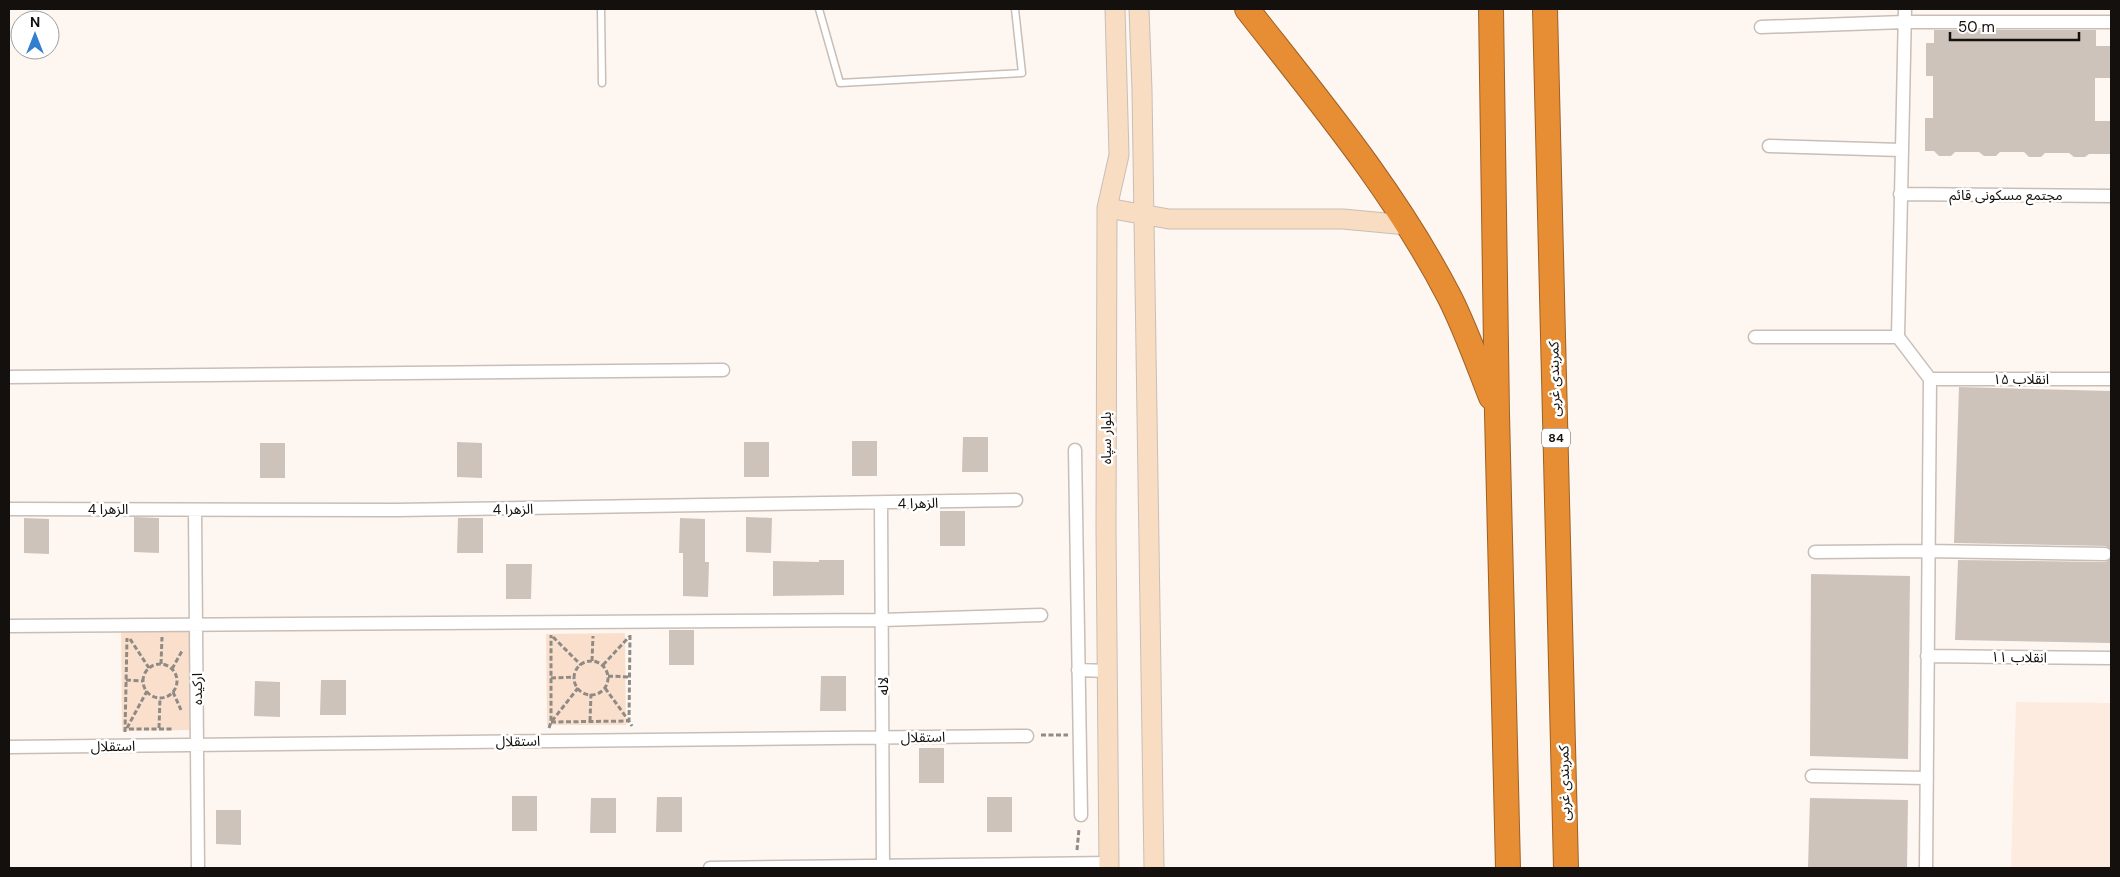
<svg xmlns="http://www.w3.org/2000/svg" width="2120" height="877" viewBox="0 0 2120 877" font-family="'DM Sans','Noto Sans Arabic',sans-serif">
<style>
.built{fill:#fcebde}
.green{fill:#fae0cc}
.building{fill:#cdc3bb}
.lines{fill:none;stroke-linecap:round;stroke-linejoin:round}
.lane-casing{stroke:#c8beb7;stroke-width:9}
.street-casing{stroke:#c8beb7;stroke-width:15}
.secondary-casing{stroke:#c8beb7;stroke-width:21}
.highway-casing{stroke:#9d6126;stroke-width:26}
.path{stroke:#908a85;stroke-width:3;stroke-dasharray:5 2.5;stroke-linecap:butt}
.lane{stroke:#fff;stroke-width:6}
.street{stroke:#fff;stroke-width:12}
.secondary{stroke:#f8ddc2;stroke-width:19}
.highway{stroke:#e78d33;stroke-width:24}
.labels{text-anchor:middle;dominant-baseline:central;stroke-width:5;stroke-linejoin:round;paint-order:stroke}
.shield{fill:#fff;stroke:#5a5856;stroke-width:1}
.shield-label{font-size:12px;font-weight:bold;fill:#13100d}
.street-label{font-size:14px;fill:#13100d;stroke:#fff}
</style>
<rect width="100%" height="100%" fill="#fef6f0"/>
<path class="built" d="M2016 702 2111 703V868H2011Z"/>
<path class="green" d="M121 632H191V730L122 731Z
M625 633 626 725H547L546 634Z"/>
<path class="building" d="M1934 30H2096V46H2111V78H2095V121H2111V154H2089L2085 157H2074L2069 153H2045L2041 157H2029L2024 152H2000L1996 156H1984L1979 152H1955L1951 156H1939L1934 151H1925V118H1933V76H1926V43H1934Z
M1959 387 2111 391V549L2105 546 1954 543Z
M963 437H988V472H962Z
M852 441H877V476H852Z
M457 442 482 443V478L457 477Z
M744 442H769V477H744Z
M260 443H285V478H260Z
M940 511H965V546H940Z
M134 517 159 518V553L134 552Z
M746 517 772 518 771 553 746 552Z
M24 518 49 519V554L24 553Z
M458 518H483V553H457Z
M680 518 705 519V562H709L708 597 683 596V553H679Z
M2111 559V643L1955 640 1958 560 2105 562Z
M819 560H844V595L773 596V561L819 562Z
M506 564H532L531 599H506Z
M1811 574 1910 576 1908 759 1810 756Z
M669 630H694V665H669Z
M821 676H846V711H820Z
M321 680H346V715H320Z
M255 681 280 682V717L254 716Z
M919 748H944V783H919Z
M512 796H537V831H512Z
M657 797H682V832H656Z
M987 797H1012V832H987Z
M591 798H616V833H590Z
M1810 798 1908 800 1907 868H1808Z
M216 810H241V845L216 844Z"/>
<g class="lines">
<g class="lane-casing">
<path id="lane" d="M601 9 602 83
M819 9 840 83 1022 73 1015 9"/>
</g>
<g class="street-casing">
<path id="street" d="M1905 9 1898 337 1930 379 1926 868
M1761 27 1904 22H2111
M1769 146 1901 150
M1900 194 2111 196
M1755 337H1898
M9 377 723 370
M1930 379H2111
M1075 450 1081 815
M881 504 883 868
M9 509 396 510 1016 500
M195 510 198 868
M1815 552 1927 551 2105 554
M9 626 882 620 1041 615
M1927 656 2111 658
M1078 670 1108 671
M9 747 1027 736
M1812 776 1927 778
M710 868 1109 863"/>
</g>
<g class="secondary-casing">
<path id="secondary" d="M1139 9 1142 90 1154 868
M1107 208 1169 219H1343L1407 225
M1109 868 1106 529 1107 218V208L1119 155 1115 9"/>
</g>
<g class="highway-casing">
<path id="highway" d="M1247 9C1320 102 1396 193 1450 298 1466 330 1478 364 1491 397
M1491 9 1497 414 1508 868
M1545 9 1566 868"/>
</g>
<path class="path" d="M630 635 629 721 632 726
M553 637 581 665
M130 639 149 668
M592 661 593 636
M574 678a17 17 0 1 1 34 0a17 17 0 1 1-34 0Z
M161 664 162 637
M143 681a17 17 0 1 1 34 0a17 17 0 1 1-34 0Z
M603 665 629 637
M172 669 182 651
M608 676 629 677
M551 678 575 677
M126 680 143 681
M605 688 629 721
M173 692 181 710
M552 721 578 688
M590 721 591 694
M551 722 629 721
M127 728 147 691
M159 728 160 698
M549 728 551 722V635
M129 729H173
M125 732 127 638
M1041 735H1068
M1077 850 1079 829"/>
<use href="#lane" class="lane"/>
<use href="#street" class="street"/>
<use href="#secondary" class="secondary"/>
<use href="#highway" class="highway"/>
</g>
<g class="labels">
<rect class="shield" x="1542" y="428.5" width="28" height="19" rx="4"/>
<g class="shield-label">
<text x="1556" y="438">84</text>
</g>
<g class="street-label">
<text x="2006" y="195">مجتمع مسکونی قائم</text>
<text transform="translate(1554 379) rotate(-91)">کمربندی غربی</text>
<text x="2021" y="379">انقلاب ۱۵</text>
<text transform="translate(1106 438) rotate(-90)">بلوار سپاه</text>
<text transform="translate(918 503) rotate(-1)">الزهرا 4</text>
<text x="108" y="509">الزهرا 4</text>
<text transform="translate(513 509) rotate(-1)">الزهرا 4</text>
<text transform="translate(2019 657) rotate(1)">انقلاب ۱۱</text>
<text transform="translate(883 686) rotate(-91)">لاله</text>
<text transform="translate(197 689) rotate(-90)">ارکیده</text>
<text transform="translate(923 737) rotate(-1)">استقلال</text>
<text transform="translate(518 741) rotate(-1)">استقلال</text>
<text transform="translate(113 746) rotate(-1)">استقلال</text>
<text transform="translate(1564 783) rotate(-91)">کمربندی غربی</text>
</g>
</g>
<rect width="2120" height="877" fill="none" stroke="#13100d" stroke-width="20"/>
<g transform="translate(35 35)"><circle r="24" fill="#ffffff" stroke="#a19f9e"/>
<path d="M0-4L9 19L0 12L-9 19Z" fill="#327ecf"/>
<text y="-8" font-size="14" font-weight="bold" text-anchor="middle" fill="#13100d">N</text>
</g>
<path d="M1950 32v8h129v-8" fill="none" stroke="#13100d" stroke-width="2.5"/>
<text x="1958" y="32" font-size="15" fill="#13100d" stroke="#ffffff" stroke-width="4" paint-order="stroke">50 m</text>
</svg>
